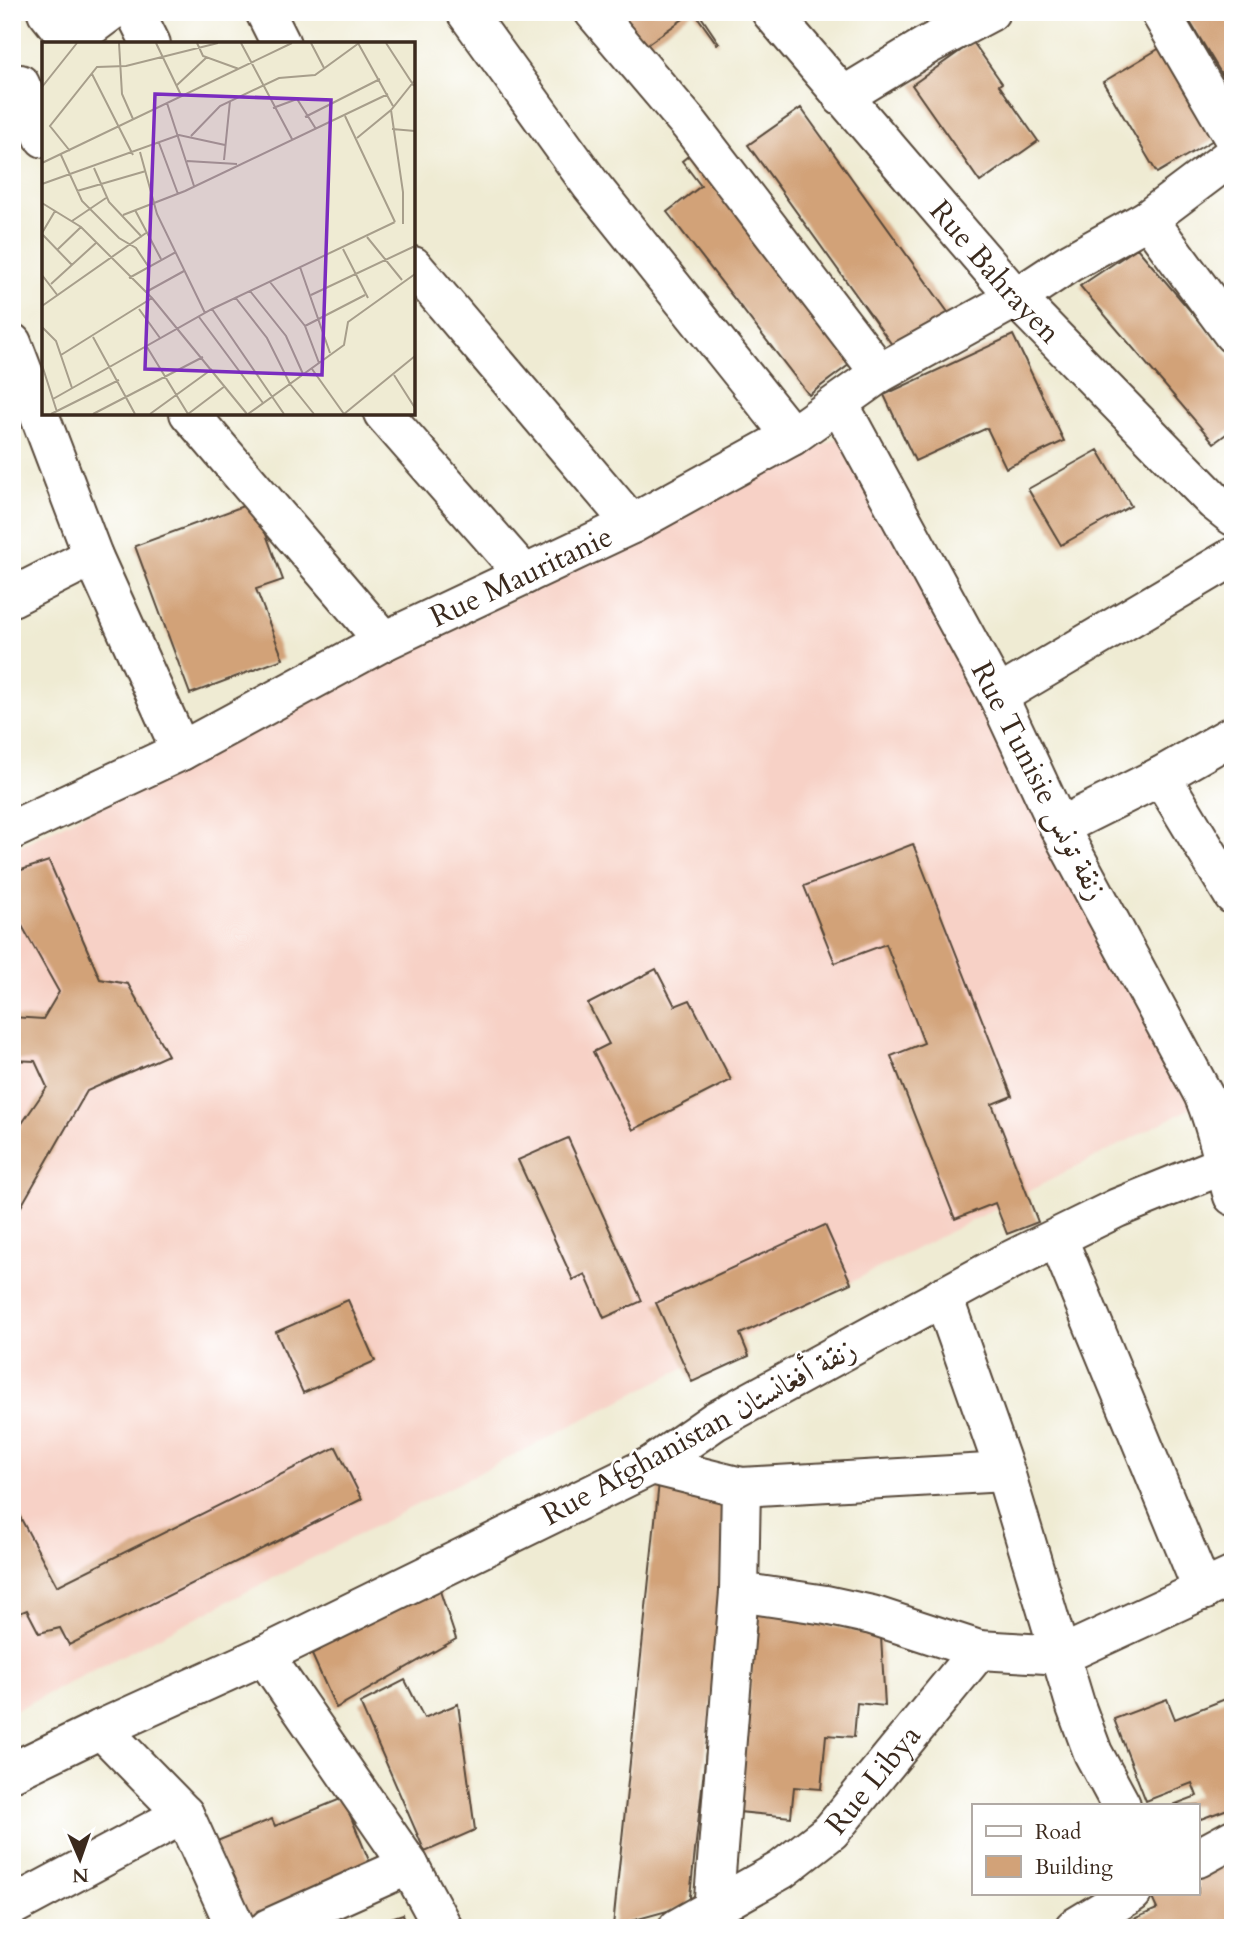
<svg xmlns="http://www.w3.org/2000/svg" width="1245" height="1940" viewBox="0 0 1245 1940" font-family="Cardo,Amiri,serif">
<style>
.built{fill:#f7d1c6}
.building{fill:#d2a278}
.lines{fill:none;stroke-linecap:round;stroke-linejoin:round}
.minor-casing{stroke:#564739;stroke-width:42}
.minor{stroke:#fff;stroke-width:38}
.labels{text-anchor:middle;dominant-baseline:central;stroke-width:5;stroke-linejoin:round;paint-order:stroke}
.street-label{font-size:30px;fill:#3b2a1e;stroke:#fff}
.inset-road{fill:none;stroke:#a79e8b;stroke-width:2}
.view{fill:#7b2cbf;fill-opacity:0.15;stroke:#7b2cbf;stroke-width:3.5}
.inset-edge{fill:none;stroke:#3b2a1e;stroke-width:3.5}
</style>
<rect width="100%" height="100%" fill="#fff"/>
<filter id="ink" filterUnits="userSpaceOnUse"><feTurbulence type="fractalNoise" baseFrequency=".0143" numOctaves="2"/><feDisplacementMap in="SourceGraphic" scale="14" xChannelSelector="R" yChannelSelector="G"/><feConvolveMatrix kernelMatrix="1 2 1 2 8 2 1 2 1" color-interpolation-filters="sRGB"/></filter>
<filter id="wash" filterUnits="userSpaceOnUse"><feTurbulence type="fractalNoise" baseFrequency=".00686" numOctaves="4" result="noise"/><feDisplacementMap in="SourceGraphic" scale="28" xChannelSelector="R" yChannelSelector="G"/><feGaussianBlur stdDeviation="1.57" result="paint"/><feColorMatrix in="noise" values="0 0 0 0 0 0 0 0 0 0 0 0 0 0 0 0 0 1.4 0 .05"/><feComposite in="paint" operator="in"/></filter>
<g filter="url(#wash)">
<rect width="100%" height="100%" fill="#efebd3"/>
<path class="built" d="M845 434 1195 1106 12 1712V850Z"/>
<g id="blocks">
<path class="building" d="M618 12H693L642 48Z
M694 12H698L719 43 717 44Z
M1184 12H1233V93Z
M973 42 1002 83 999 85 1038 141 980 182 912 85Z
M1160 48 1215 139 1157 173 1103 82Z
M801 108 950 315 898 353 748 145Z
M692 153 854 361 809 395 667 212 701 186 682 161Z
M1137 248 1233 361V429L1214 443 1080 286Z
M1013 335 1064 441 1006 468 987 428 915 461 884 395Z
M1098 450 1131 506 1061 545 1028 489Z
M254 502 283 580 256 589 283 659 190 694 135 546Z
M913 844 1012 1096 992 1104 1038 1222 1007 1234 995 1203 955 1219 891 1056 924 1043 886 944 835 963 804 886Z
M49 861 100 979 128 984 168 1055 87 1091 19 1210 12 1206V1138L47 1087 35 1061 12 1060V1017L43 1019 59 992 12 908V873Z
M656 969 675 1006 690 1000 731 1080 633 1130 593 1052 609 1044 588 1004Z
M568 1138 642 1301 604 1318 585 1274 573 1280 518 1160Z
M825 1225 851 1283 740 1334 749 1356 692 1382 656 1303Z
M348 1300 375 1361 303 1393 276 1332Z
M336 1447 362 1499 69 1645 60 1628 39 1633 27 1610 12 1616V1502L57 1586Z
M659 1482 735 1490 689 1905 613 1926Z
M437 1582 456 1639 336 1708 309 1648Z
M757 1609 881 1637 885 1706 857 1703 854 1737 826 1735 821 1789 794 1787 791 1817 739 1812Z
M405 1680 424 1718 458 1704 475 1830 425 1852 360 1703Z
M1233 1696V1807L1198 1820V1805H1173L1197 1796 1192 1783 1146 1801 1114 1719 1167 1699 1175 1719Z
M343 1798 373 1870 245 1923 212 1843 272 1819 275 1826Z
M1233 1859V1928H1125L1124 1923 1157 1909 1150 1894 1198 1893V1874Z
M403 1914 408 1928H363V1927Z"/>
</g>
</g>
<g filter="url(#ink)">
<use href="#blocks" fill-opacity="0" stroke="#564739" stroke-width="2"/>
<g class="lines">
<g class="minor-casing">
<g id="minor">
<path d="M47 12 70 41"/>
<path d="M135 12 151 44"/>
<path d="M265 12 281 44"/>
<path d="M466 12 591 185 792 436"/>
<path d="M594 12 690 125 880 373"/>
<path id="s1" d="M771 12 1016 298 1214 501 1233 516"/>
<path d="M1160 12 1233 137"/>
<path d="M67 44 110 12"/>
<path d="M20 84 44 138"/>
<path d="M842 97 926 46 990 12"/>
<path d="M1148 219 1233 334"/>
<path d="M413 266 632 524"/>
<path d="M12 343 93 556 181 751"/>
<path d="M839 404 998 696 1059 827 1203 1094C1218 1128 1222 1160 1233 1196"/>
<path d="M189 413 384 641"/>
<path d="M383 413 525 575"/>
<path d="M12 597 93 556"/>
<path d="M998 696 1233 557"/>
<path d="M1161 776 1233 895"/>
<path d="M1059 827 1161 776 1233 735"/>
<path id="s2" d="M12 830 181 751 384 641 632 524 792 436 880 373 1016 298 1069 263 1148 219 1233 155"/>
<path d="M1058 1239 1203 1591"/>
<path d="M943 1296 1005 1472 1076 1707 1093 1753 1121 1805"/>
<path d="M652 1465 741 1487 1005 1472"/>
<path d="M739 1592 826 1605 872 1615 979 1650 1062 1655 1233 1576"/>
<path d="M264 1655 409 1865 443 1928"/>
<path d="M101 1729 184 1814 236 1928"/>
<path d="M12 1772 101 1729 264 1655 652 1465 715 1421 1005 1263 1117 1208 1233 1161"/>
<path d="M1198 1858 1233 1839"/>
<path d="M12 1906 184 1814"/>
<path d="M713 1910 739 1592 741 1487"/>
<path d="M269 1928 409 1865"/>
<path id="s3" d="M678 1928 781 1870 831 1831 979 1650"/>
<path d="M1074 1928 1132 1893"/>
</g>
</g>
<use href="#minor" class="minor"/>
</g>
</g>
<g class="labels">
<g class="street-label">
<text stroke="none"><textPath href="#s1" startOffset="343">Rue Bahrayen</textPath></text>
<text stroke="none"><textPath href="#s2" startOffset="569">Rue Mauritanie</textPath></text>
<text transform="translate(1039 781) rotate(63)">Rue Tunisie زنقة تونس</text>
<text transform="translate(699 1432) rotate(-29)">Rue Afghanistan زنقة أفغانستان</text>
<text stroke="none"><textPath href="#s3" startOffset="248">Rue Libya</textPath></text>
</g>
</g>
<g transform="translate(42 42)">
<rect width="373" height="373" fill="#efebd3"/>
<path class="inset-road" d="M77 1 80 52 91 77M114 1 139 53M155 1 161 14 197 27M199 1 250 97M269 1 282 26M316 1 351 64M344 1 372 44M50 32 91 113M134 44 165 15M0 45 35 1M125 61 152 144M231 66 255 57 274 87M349 68 361 150V182M303 74 353 180M263 75 338 37M350 87 373 89M149 94 178 64 237 36 273 33 317 1M315 96 349 68 373 38M117 101 136 152M28 109 8 84 55 25 84 24 176 1M98 110 115 172 163 271M19 113 40 159 77 196 94 206 106 224M182 118 188 59M145 119 195 122M0 121 250 1M52 126 67 160 100 195M0 142 137 93 183 103M35 149 104 129M0 161 39 185 110 256 205 372M93 168 119 217M81 173 143 149 346 52M30 179 64 156M0 191 13 169M0 192 30 223M325 195 360 238M301 207 326 256M15 208 39 185M258 225 288 311M0 233 16 254M87 236 134 210M228 240 263 284 277 321M9 242 55 200M208 249 244 294 261 332M104 250 142 229M269 253 373 204M193 255 225 296 248 342 272 372M0 264 104 191M97 267 118 296M170 267 242 372M157 275 221 361M263 284 323 253M0 285 14 299 30 346M51 295 93 372M105 305 146 372M19 313 110 256M0 323 15 370M270 327 302 372M352 333 373 366M11 357 170 267 353 180M9 372 77 338M51 372 161 315M108 372 170 327M146 372 183 344M206 372 302 303 306 280 373 232M302 372 373 314"/>
<path class="view" d="M113 52 289 58 280 333 103 327Z"/>
<rect width="373" height="373" class="inset-edge"/>
</g>
<rect width="1245" height="1940" fill="none" stroke="#fff" stroke-width="42"/>
<rect x="972" y="1804" width="228" height="91" fill="#ffffff" stroke="#b1aaa5" stroke-width="2"/>
<rect x="986" y="1826" width="35" height="10" fill="#ffffff" stroke="#b1aaa5" stroke-width="2"/>
<text x="1035" y="1839" font-size="21" fill="#3b2a1e">Road</text>
<rect x="986" y="1856" width="35" height="21" fill="#d2a278" stroke="#b1aaa5" stroke-width="2"/>
<text x="1035" y="1874" font-size="21" fill="#3b2a1e">Building</text>
<g transform="translate(80 1859) rotate(178)" stroke="#ffffff" stroke-width="5" paint-order="stroke">
<path d="M0-5L12 26L0 18L-12 26Z" fill="#3b2a1e"/>
<text y="-10" font-size="19" font-weight="bold" text-anchor="middle" fill="#3b2a1e">N</text>
</g>
</svg>
